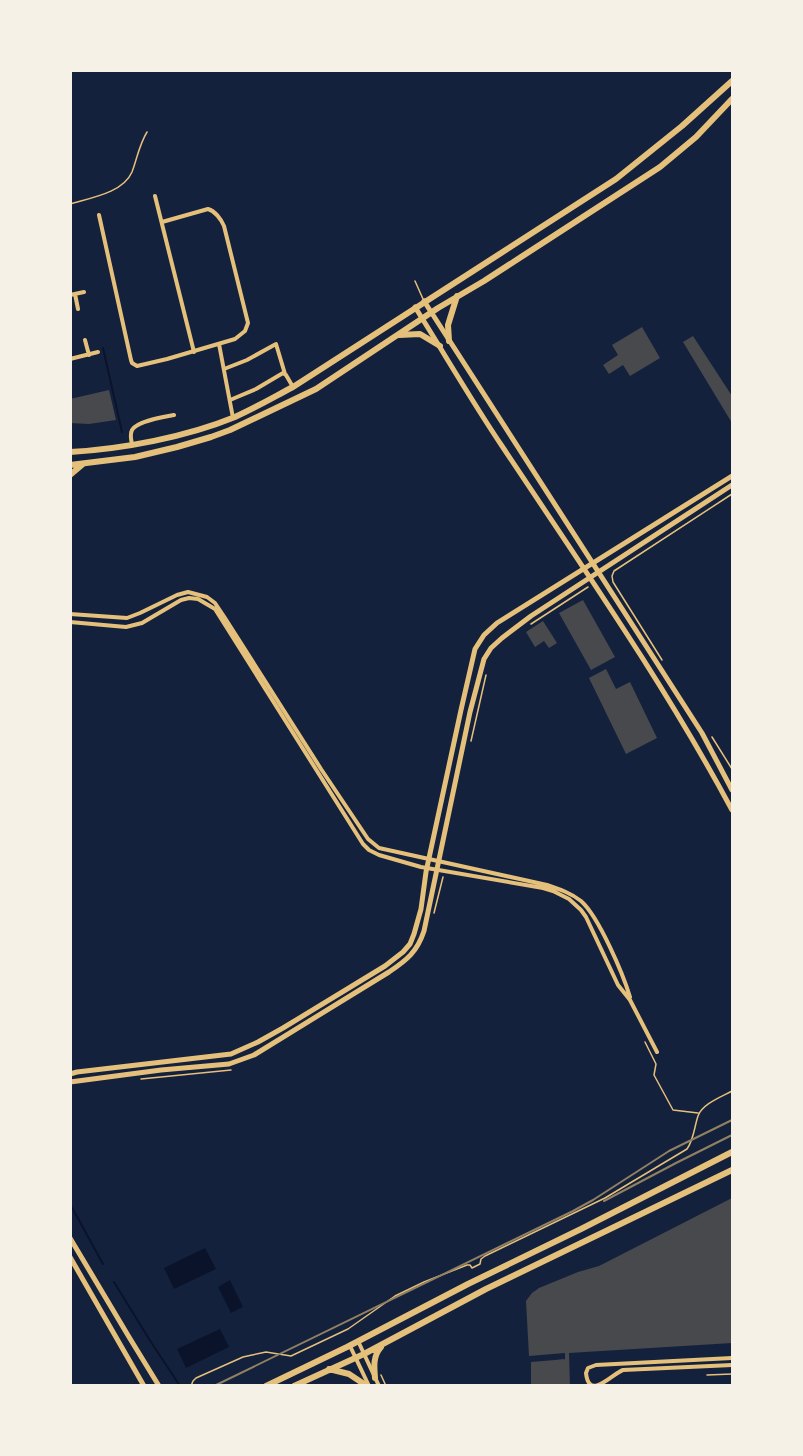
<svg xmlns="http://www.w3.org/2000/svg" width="803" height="1456" viewBox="0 0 803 1456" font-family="Lato,sans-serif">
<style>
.water{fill:#0b132b}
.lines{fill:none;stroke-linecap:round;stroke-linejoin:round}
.stream{stroke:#0b132b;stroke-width:2}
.building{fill:#48494c}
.path{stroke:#e5c07b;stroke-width:1.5}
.service{stroke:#e5c07b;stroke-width:1.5}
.minor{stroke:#e5c07b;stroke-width:4}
.secondary{stroke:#e5c07b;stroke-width:5}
.primary{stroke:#e5c07b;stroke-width:6}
.rail{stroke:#918062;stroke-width:2}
</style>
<rect width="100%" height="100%" fill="#14213d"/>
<path class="water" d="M205 1248 216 1269 174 1289 164 1268Z
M230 1280 243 1307 231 1313 218 1287Z
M220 1329 229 1347 186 1368 177 1349Z"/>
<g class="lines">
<path class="stream" d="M103 348 122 432
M70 1204 103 1264
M114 1282 149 1339 180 1386"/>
</g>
<path class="building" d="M642 327 660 358 630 376 623 365 609 374 603 365 618 355 612 345Z
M693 336 732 396V423L683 342Z
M109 390 116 420 89 424 70 423V399Z
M583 600 615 657 591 670 559 613Z
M543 621 557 643 549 648 544 641 535 647 526 632Z
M606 669 616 689 630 682 657 738 626 754 589 678Z
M732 1198V1343L569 1353 570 1386H531V1362L555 1360 564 1359 565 1360V1353L529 1356 526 1301 532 1293 539 1288 578 1272 599 1266Z"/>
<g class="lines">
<path class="path" d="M531 624 588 587
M662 660 613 582 612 576 614 571 732 494
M712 737 732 769
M471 741 486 675
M434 913 443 877
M645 1042 656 1064 654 1075 673 1110 698 1113
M141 1079 231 1070
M381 1375 386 1386
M707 1375 732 1374
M191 1386 193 1381 196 1378 243 1357 252 1355 266 1352 291 1356 348 1329 395 1296 424 1282 467 1265H470L472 1268 480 1264 481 1259 485 1256 605 1198 687 1149C694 1139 694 1128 698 1116 702 1104 721 1097 732 1091"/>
<path class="service" d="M70 204C90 198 123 193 132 172 137 159 139 145 147 132
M415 281 423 299"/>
<path class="minor" d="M155 196 194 352
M99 215 131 360 132 363 137 366 167 359 235 339 245 331 248 323 224 226C221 219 215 211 208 209L162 222
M75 294 78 309
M70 295 84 292
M85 340 89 355
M219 344 233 418
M70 359 98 352
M224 369 247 360 276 344 285 374
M230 400 256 389 283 373 286 375 293 387
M132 444C131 440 130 434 132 430 137 421 164 417 174 415
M70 614 127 618 140 613 177 595 188 592 207 597 215 603 225 618 321 769 368 839 379 848 547 885C559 889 571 893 581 901 599 917 623 974 630 997
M70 622 126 627 142 623 181 600 189 598 198 599 215 609 363 844 369 850 379 855 421 867 543 888 553 891 569 899 581 910 586 917 618 985 630 1000 657 1052
M358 1341 379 1386
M350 1346 369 1386
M732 1358 596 1365 588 1368 586 1373C589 1402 613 1373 623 1370L732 1365"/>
<path class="secondary" d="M424 301 702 733 732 790
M415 307C444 353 471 400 502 446 581 565 664 683 732 810
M70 1074 77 1072 231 1054 258 1042 283 1028 385 966 403 952 410 944 414 934 421 909 426 872 461 710 475 649 484 635 497 623 732 476
M70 1082 161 1070 229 1064 254 1055 389 972C407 960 417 952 424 931L470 712 484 659 491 648 502 638 531 616 732 485
M70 1238 129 1337 159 1386
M70 1257 144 1386"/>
<path class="primary" d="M399 335 420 334 440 346
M449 341 448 325 457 296
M70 452C123 449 186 437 235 417 255 408 274 397 293 387L616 179 682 126 732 81
M70 465 135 457 177 447 211 437 230 430 316 389 438 308 484 281 660 167 696 137 732 99
M70 475 83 464
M329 1369 349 1374 367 1386
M375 1378C374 1366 373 1356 381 1347
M266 1386 347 1347 468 1284 581 1229 732 1152
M294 1386 364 1354 486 1289 732 1170"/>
<path class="rail" d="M604 1201 676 1163 732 1135
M214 1386 573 1211 593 1200 669 1151 732 1120"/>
</g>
<rect width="803" height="1456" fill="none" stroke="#f6f1e7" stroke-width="144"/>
</svg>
